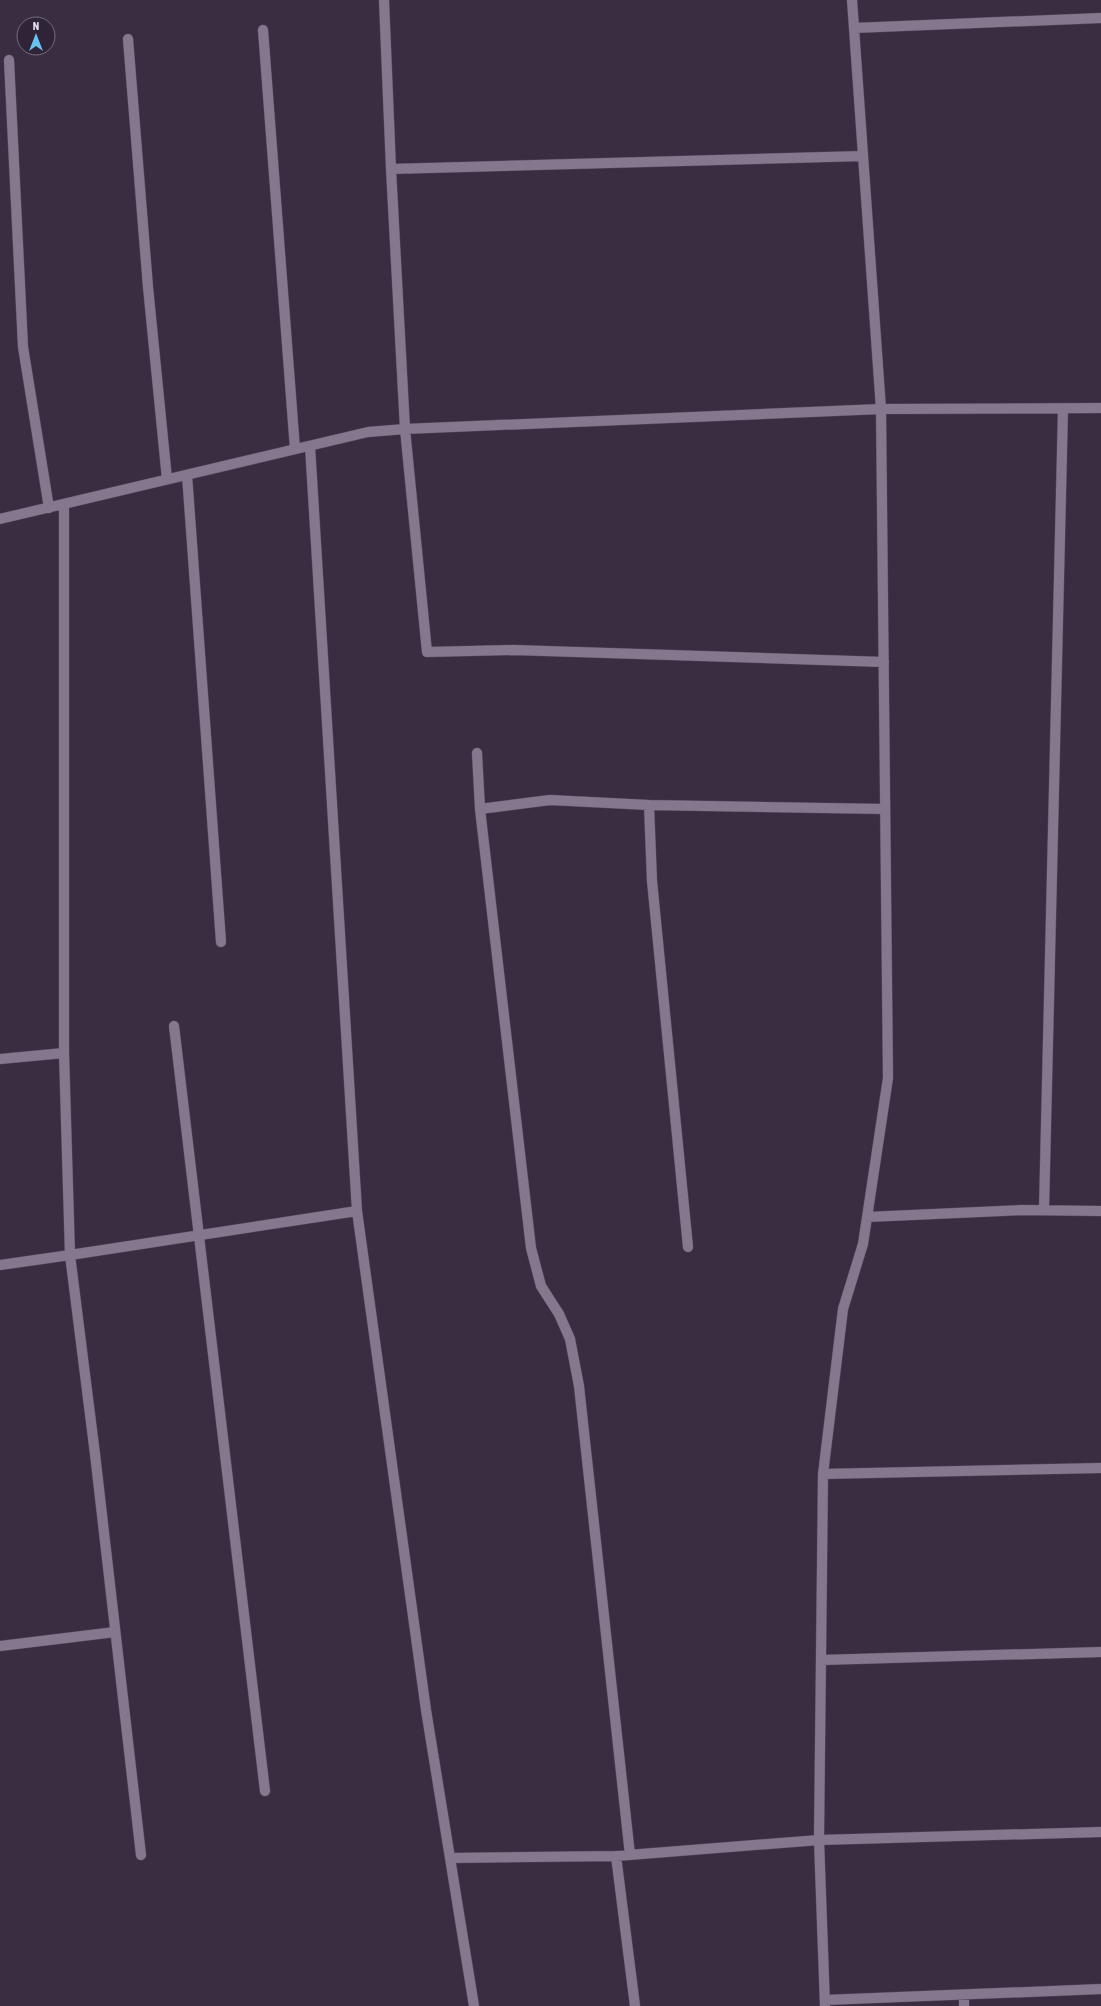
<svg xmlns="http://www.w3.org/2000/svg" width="1101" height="2006" viewBox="0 0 1101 2006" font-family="'Asap Condensed',sans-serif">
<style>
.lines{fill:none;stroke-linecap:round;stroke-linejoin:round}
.street-casing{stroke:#53495b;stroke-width:11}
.street{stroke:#85778e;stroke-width:10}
</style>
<rect width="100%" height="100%" fill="#392d41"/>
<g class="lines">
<g class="street-casing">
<path id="street" d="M384 0 391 169 405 429 427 652 514 650 884 662
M854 28 1101 18
M263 30 295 449
M128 39 148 287 167 479
M9 60 23 347 49 508
M391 169 863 156
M310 446 357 1211 426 1710 474 2006
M187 475 221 942
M0 519 368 432 405 429 881 409 1101 408
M477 753 480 809 531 1248 541 1286 559 1314 570 1339 579 1386 630 1855
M480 809 550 800 649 805
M174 1026 265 1791
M0 1059 64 1053
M1044 1210 1063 409
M867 1217 1021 1210 1101 1211
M688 1247 652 881 649 805 885 809
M0 1265 70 1255 64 1053V504
M823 1474 1101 1468
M0 1646 115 1632
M821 1660 1101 1652
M141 1855 95 1454 70 1255 357 1211
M616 1856 635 2006
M450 1858 616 1856 819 1840 1101 1832
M964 1995V2006
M825 2000 1101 1989
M825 2006 819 1840 823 1474 843 1309 863 1244 888 1078 881 409 852 0"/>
</g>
<use href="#street" class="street"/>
</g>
<g transform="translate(36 36)"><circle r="19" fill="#2f2337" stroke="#786e7f"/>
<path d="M0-3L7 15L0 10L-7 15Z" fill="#69c3f1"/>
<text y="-6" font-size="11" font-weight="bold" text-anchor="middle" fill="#e6deec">N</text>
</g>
</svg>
